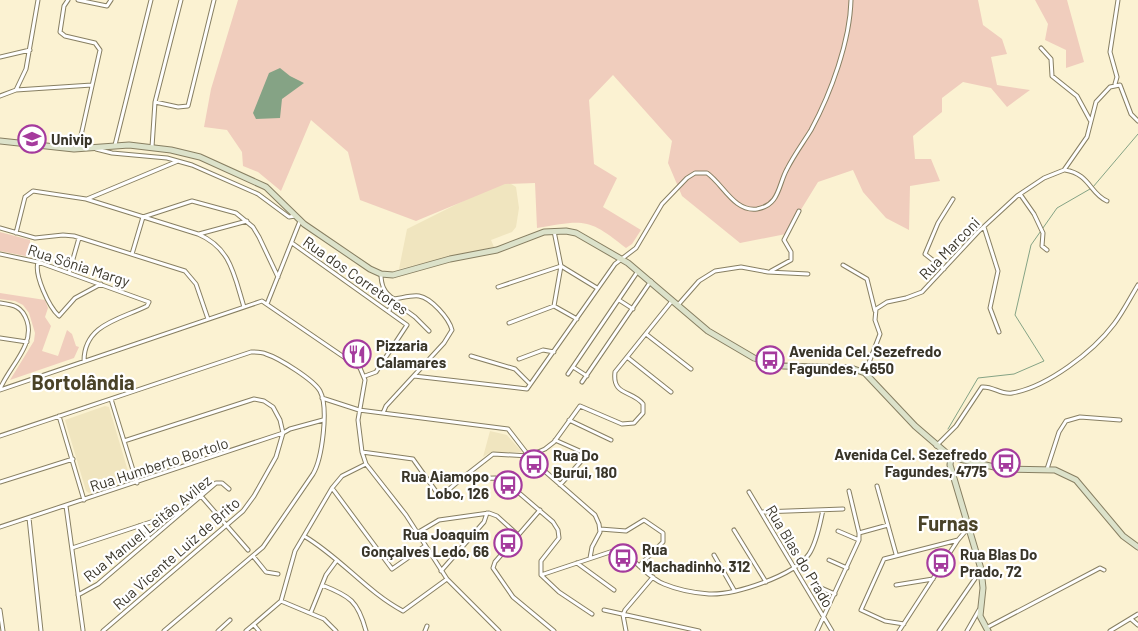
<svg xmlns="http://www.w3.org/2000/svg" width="1138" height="631" viewBox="0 0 1138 631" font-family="Barlow,sans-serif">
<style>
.built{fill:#f0e5bf}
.green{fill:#f0cdbd}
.water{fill:#85a385}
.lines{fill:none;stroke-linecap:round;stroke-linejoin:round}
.stream{stroke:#85a385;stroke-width:1}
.minor-casing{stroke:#877f62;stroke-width:5}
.secondary-casing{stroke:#877f62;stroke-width:7}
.minor{stroke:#fff;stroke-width:3}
.secondary{stroke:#dce2ca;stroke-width:5}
.labels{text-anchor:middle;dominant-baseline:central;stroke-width:4.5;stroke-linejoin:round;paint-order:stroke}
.poi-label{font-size:15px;font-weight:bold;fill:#393529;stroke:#fff;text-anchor:start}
.street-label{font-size:15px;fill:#393529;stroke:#fff}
.district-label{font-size:20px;font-weight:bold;fill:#4a4328;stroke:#fff}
</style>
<rect width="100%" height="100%" fill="#fbf2d2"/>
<path class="built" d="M508 182 516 187 519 208 516 227 512 232 491 240 494 247 399 269 407 229 493 186Z
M105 406 109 407 130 478 89 493 86 491 65 420Z
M490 431 507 435 522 452H491L483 457Z"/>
<path class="green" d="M238 0H978L983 25 1002 39 1007 54 991 57 997 85 1030 90 1007 107 991 88 963 82 942 98V112L913 136 915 159H931L940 181 910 186 909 230 886 218 863 192 853 170 818 182 786 234 740 243 682 196 668 163 672 141 613 75 589 100 594 164 617 178 603 207 641 230 632 244 626 248C588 217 583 220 537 228L535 183 505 184 416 221 360 200 348 152 311 120 281 191 258 172 243 166 242 152 227 130 204 127 211 89Z
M1035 0H1067L1084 62 1066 68V50L1045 40 1048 24Z
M0 232 30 240V257L0 251Z
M0 293 45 300 48 308 45 317 51 326 42 351 58 356 67 330 72 334 76 346 79 347 74 358 10 380 34 341 35 333 29 313 23 305 15 301 0 299Z"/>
<path class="water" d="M280 68 290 76 304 83 282 99 280 118 256 119 253 113 269 73Z"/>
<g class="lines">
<path class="stream" d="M1093 187 1138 134
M948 429 978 378 1014 374 1044 361 1015 315 1031 245 1057 208 1090 189"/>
<g class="minor-casing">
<path id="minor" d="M68 0 64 6 60 32 65 36 95 43 100 50 78 149
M78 0 107 6 111 0
M1041 48 1051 59 1052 76 1077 96 1090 120
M0 57 30 50
M1115 84 1117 77 1110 52 1118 0
M16 90 92 85
M0 96 16 90 26 69 38 0
M155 102 178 107 188 106 214 0
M115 145 151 0
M152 147 155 102 181 0
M96 149 112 153 167 158 192 165 258 194 289 217 295 216
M1065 170C1090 174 1090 194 1107 201
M1020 194 1034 214 1043 233 1042 246 1047 250
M87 199 178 161
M984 227 998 271 990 308 999 332
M0 228 35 238 63 235 74 236 185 271 196 284 208 319
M554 231 561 266 554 306
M16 233 25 197 33 191 86 199 198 234C231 248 234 275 244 307
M199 234 247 221
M292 243 407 325 376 372 365 376
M0 254 38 262 149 302 147 306C121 319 84 324 84 361
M132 254 143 217 192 201 236 213 253 227 259 237 278 277
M38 262C34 275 49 307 59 316L75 298 101 284
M843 265 867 279 875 311
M944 269 925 254 938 223 953 199
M771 271 791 260V252L784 240 799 211
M69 273 79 238
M381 274C381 285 384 293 394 299 402 298 411 295 419 296 431 298 449 318 452 330L444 343 386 406 383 413
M498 287 561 266 597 288
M619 300 633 309
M393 301 415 317 429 331
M0 303C14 305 22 306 27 321 35 345 9 367 0 389
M267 304 300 221
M678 305 699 281 715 271 741 267 768 272 808 274
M389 311 393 300
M509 323 554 306 577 319
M646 334 691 369
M0 338 27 342
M471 356 515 369 530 384
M627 357 671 392
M519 359 543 350 554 352
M573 367 587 376
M865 373 880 334 875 320 876 309 887 302 906 298 922 292 978 232 1017 196 1044 178 1064 170 1087 137 1096 102 1110 87 1120 85 1131 114 1138 121
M568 374 638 271
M414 376 527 389 615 264 636 248 662 204 687 178 695 173H707C723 184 734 212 757 209 780 205 778 185 787 169 794 155 803 143 811 130 831 93 850 41 851 0
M582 382 651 281
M0 390 262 301 360 368 365 380 358 420 362 452 366 464 406 515 447 579 499 631
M322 398 359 410 508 429 532 460 595 515 599 524 600 532 592 547 590 558
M111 399 137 483
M59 416 84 500
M569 420 611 440
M0 436 251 352C256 352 262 352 266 354 279 358 314 380 320 391 329 408 322 459 313 474L263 547 164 631
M555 440 582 452 584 458 560 485
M936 446 956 426 982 387C993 386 1001 395 1012 393 1047 387 1093 352 1114 324 1123 312 1130 298 1138 285
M362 452 413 459 440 497 461 479
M1047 469 1059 432 1066 421 1080 417 1120 420
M0 482 73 459
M877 486 896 554
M332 488 392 569 425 546
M749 492 832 631
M201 496 248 550
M66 506 83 630
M540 510 495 562 493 568 513 597 554 631
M761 512 843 509
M29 518 41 631
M139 526 147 532 149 540
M0 527 283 433 290 429 323 420
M600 529 626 531 644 520 663 533V542L639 566
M734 530 766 582
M838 531 859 540
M417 533 439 520 489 513 497 516 518 535
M859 533 888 525
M304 536C340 557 367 592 403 611L447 579
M72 548 181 512
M714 555 734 590
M253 556 266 572 278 574
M829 560 847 568
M577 563 614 590
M441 571 484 522 487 513
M541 575 613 551C634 554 645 577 664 584 676 589 695 593 709 594 735 595 794 576 809 554 817 542 820 523 823 510
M322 585C350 596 358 601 366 631
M896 585 933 579
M819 587 835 594
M78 595 98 584 216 483H222L229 489
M281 601 324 619 336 631
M0 610 3 631
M604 610 699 631
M311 612 326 575 337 560
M592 614 559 592 541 575V561L559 538 558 530 553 522 505 481 495 478 461 479 493 454 529 456 545 449 554 442 580 406 622 424 634 423 643 413V404C632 390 612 396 615 372L672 301
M1131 619 1138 625
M904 624 885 621 861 610 884 559 958 540
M254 625 259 631
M986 628 1100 568 1104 570
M103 631 243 511 254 496 276 457 283 433 280 420 273 407 264 401 254 399 124 441
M218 631 230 620
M246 631 281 601 295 551 332 488 342 476 366 464
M425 631 427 626
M626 631 623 615 625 610 653 577
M817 631 859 540V533L849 491
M899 631 958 540 969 527
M939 631 981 570
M967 631 979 610
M1110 631 1138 614"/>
</g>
<g class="secondary-casing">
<path id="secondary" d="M0 141 74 149 129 145 171 150 200 157 266 187 304 224 370 269 381 274 393 275 450 259 497 250 544 232 566 231 576 233 628 263 708 331 754 358 783 366 851 368 865 373 915 426 951 457 1003 469 1055 470 1076 480 1123 536 1138 547
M951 457 950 465 981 569 983 588 980 616 988 631"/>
</g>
<use href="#minor" class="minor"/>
<use href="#secondary" class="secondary"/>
</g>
<defs>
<g id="university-ring" transform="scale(1.4375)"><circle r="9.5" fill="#fff" stroke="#a53b9d" stroke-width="1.5"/><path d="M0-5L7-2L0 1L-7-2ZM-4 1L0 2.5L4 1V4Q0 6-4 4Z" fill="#a53b9d"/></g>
<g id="restaurant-ring" transform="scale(1.4375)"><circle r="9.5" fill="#fff" stroke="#a53b9d" stroke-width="1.5"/><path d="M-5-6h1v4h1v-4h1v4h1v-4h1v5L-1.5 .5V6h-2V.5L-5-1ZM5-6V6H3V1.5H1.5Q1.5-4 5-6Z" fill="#a53b9d"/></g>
<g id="bus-ring" transform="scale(1.4375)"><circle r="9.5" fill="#fff" stroke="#a53b9d" stroke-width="1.5"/><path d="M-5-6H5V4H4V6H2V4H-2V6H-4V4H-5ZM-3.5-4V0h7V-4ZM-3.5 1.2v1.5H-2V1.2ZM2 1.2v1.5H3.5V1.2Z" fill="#a53b9d"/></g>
</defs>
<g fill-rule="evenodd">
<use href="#university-ring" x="32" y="139"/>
<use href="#restaurant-ring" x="357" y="354"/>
<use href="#bus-ring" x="770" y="360"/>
<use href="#bus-ring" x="1006" y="463"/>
<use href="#bus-ring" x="534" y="464"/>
<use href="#bus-ring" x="508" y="485"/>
<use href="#bus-ring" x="508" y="543"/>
<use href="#bus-ring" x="623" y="558"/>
<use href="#bus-ring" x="941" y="563"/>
</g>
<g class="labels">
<g class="poi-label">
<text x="51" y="139">Univip</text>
<text x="376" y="345">Pizzaria<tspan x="376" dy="17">Calamares</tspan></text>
<text x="789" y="351">Avenida Cel. Sezefredo<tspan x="789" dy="17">Fagundes, 4650</tspan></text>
<text x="987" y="454" text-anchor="end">Avenida Cel. Sezefredo<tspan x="987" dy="17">Fagundes, 4775</tspan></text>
<text x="553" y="455">Rua Do<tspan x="553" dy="17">Burui, 180</tspan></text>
<text x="489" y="476" text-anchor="end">Rua Aiamopo<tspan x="489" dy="17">Lobo, 126</tspan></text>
<text x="489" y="534" text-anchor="end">Rua Joaquim<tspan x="489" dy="17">Gonçalves Ledo, 66</tspan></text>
<text x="642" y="549">Rua<tspan x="642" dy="17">Machadinho, 312</tspan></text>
<text x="960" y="554">Rua Blas Do<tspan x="960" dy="17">Prado, 72</tspan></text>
</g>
<g class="street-label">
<text transform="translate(949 248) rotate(-46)">Rua Marconi</text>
<text transform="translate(79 265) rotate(18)">Rua Sônia Margy</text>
<text transform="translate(356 275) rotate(35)">Rua dos Corretores</text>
<text transform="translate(159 464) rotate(-18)">Rua Humberto Bortolo</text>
<text transform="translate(147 528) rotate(-39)">Rua Manuel Leitão Avilez</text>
<text transform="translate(176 553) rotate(-41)">Rua Vicente Luiz de Brito</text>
<text transform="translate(800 556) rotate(59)">Rua Blas do Prado</text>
</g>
<g class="district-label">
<text x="83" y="382">Bortolândia</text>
<text x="948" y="523">Furnas</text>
</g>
</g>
</svg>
